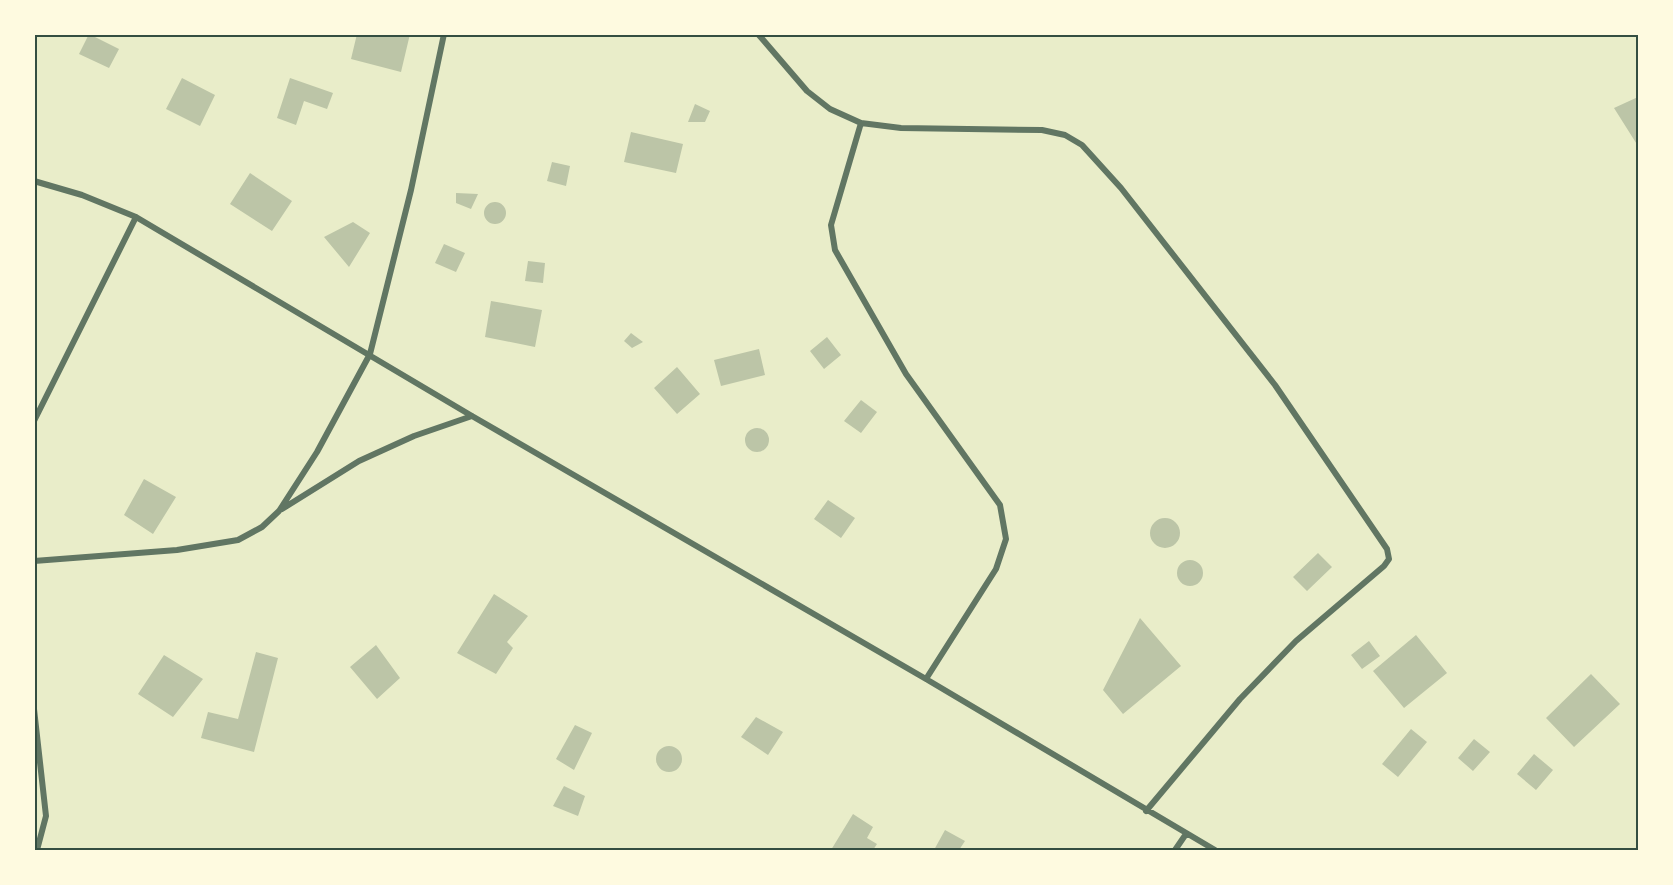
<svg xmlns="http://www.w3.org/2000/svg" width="1673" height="885" viewBox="0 0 1673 885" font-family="'Nunito Sans',sans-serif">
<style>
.building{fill:#bcc5a7}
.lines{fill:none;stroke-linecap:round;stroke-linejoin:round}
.minor{stroke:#617663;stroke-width:6}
.neatline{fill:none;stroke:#344e41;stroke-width:2}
</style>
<rect width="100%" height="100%" fill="#e9edc9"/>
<path class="building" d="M89 34 119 49 109 68 79 54Z
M357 34H410L401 72 351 59Z
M182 78 215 95 200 126 166 109Z
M290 78 333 93 327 109 304 101 296 125 277 118Z
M1638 97V146L1614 108Z
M695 104 710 111 705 122H688Z
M631 132 683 144 676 173 624 162Z
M552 162 570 166 566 186 547 181Z
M250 173 292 201 272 231 230 204Z
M456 193 478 194 471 209 456 203Z
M484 213a11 11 0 1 1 22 0a11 11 0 1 1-22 0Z
M353 222 370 233 349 267 324 237Z
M444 244 465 253 456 272 435 263Z
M528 261 545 263 543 283 525 281Z
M491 301 542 310 535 347 485 337Z
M631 333 643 342 632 348 624 341Z
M827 337 841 355 824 369 810 351Z
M759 349 765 375 721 386 714 360Z
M677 367 700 394 677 414 654 388Z
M861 400 877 412 861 433 844 421Z
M745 440a12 12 0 1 1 24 0a12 12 0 1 1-24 0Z
M144 479 176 497 153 534 124 515Z
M828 500 855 518 841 538 814 519Z
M1150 533a15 15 0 1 1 30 0a15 15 0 1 1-30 0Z
M1318 553 1332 567 1307 591 1293 577Z
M1177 573a13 13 0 1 1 26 0a13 13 0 1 1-26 0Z
M494 594 528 616 507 642 513 648 496 674 457 653Z
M1140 618 1181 666 1123 714 1103 690Z
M1416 635 1447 673 1404 708 1373 671Z
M1369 641 1380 656 1362 669 1351 655Z
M376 645 400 678 377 699 350 667Z
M256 652 278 658 254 752 201 738 208 712 238 719Z
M164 655 203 679 173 717 138 694Z
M1591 674 1620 704 1574 747 1546 718Z
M756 717 783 732 768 755 741 737Z
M575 725 592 733 574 770 556 759Z
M1411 729 1427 742 1398 777 1382 764Z
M1474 739 1490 752 1473 771 1458 758Z
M656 759a13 13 0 1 1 26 0a13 13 0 1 1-26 0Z
M1534 754 1553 770 1536 790 1517 774Z
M564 786 585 796 578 816 553 806Z
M853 814 873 827 867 838 877 844 873 850H831Z
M945 830 965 841 959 850H934Z"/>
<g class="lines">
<path class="minor" d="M758 34 807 91 830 109 861 123 901 128 1042 130 1065 135 1082 145 1121 188 1275 385 1387 549 1389 559 1384 566 1296 641 1240 699 1146 811
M861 123 831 225 835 250 906 374 1000 505 1006 539 996 569 926 679
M34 181 82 195 136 217 472 416 926 679 1215 850
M34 421 136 217
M282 509 359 461 414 436 472 416
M34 561 177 550 238 540 262 527 279 511 317 452 370 354 411 190 444 34
M34 709 46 816 37 850
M1175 850 1186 834"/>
</g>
<rect width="1673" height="885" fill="none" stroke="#fefae0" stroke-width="72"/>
<rect x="36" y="36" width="1601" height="813" class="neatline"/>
</svg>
